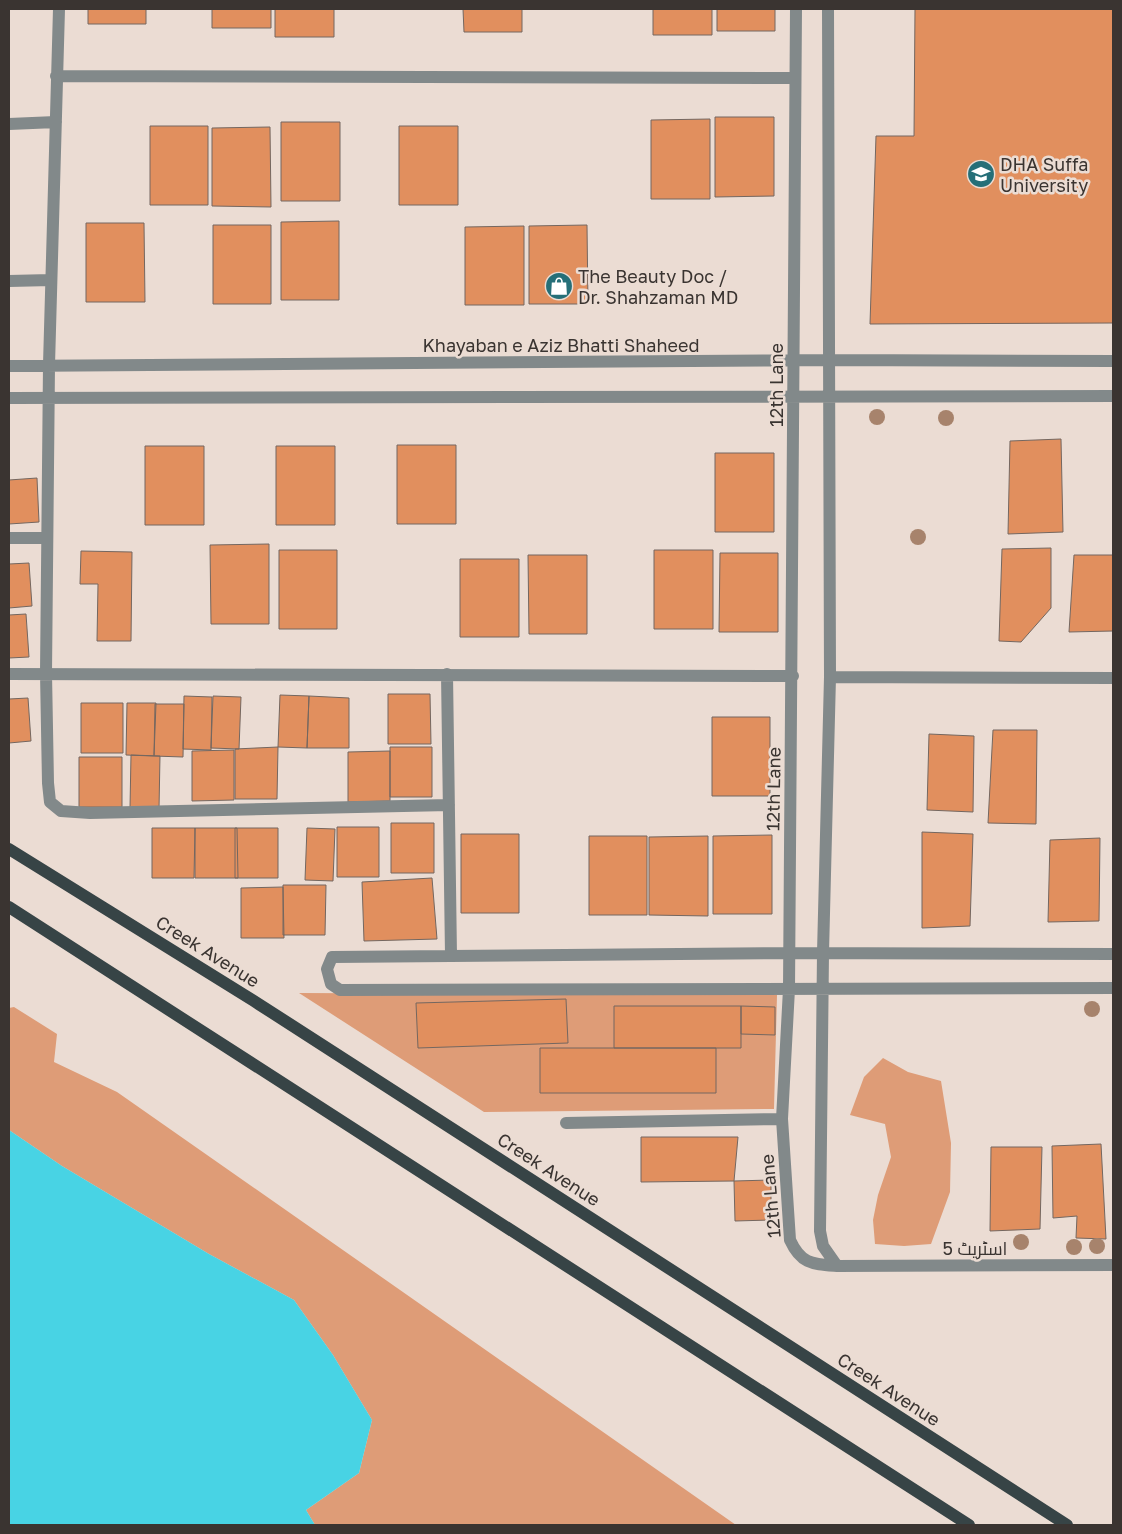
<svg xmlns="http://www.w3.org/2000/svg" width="1122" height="1534" viewBox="0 0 1122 1534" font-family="'Golos Text',Cairo,sans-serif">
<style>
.green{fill:#de9c77}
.water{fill:#48d3e4}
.building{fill:#e18f5e;stroke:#746760}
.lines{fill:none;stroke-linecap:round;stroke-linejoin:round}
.minor{stroke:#82898a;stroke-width:12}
.major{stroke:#374446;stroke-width:12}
.tree{fill:#a7836c}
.labels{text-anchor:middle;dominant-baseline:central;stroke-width:5;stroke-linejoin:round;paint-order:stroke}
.poi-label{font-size:18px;fill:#3a3431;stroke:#ebdcd3;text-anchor:start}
.street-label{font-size:18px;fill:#3a3431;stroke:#ebdcd3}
</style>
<rect width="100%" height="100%" fill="#ebdcd3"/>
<path class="green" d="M299 993 777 995 774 1109 484 1112Z
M14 1007 57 1034 54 1062 117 1092 736 1525H315L306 1510 359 1473 372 1420 333 1355 294 1300 209 1254 62 1166 9 1130V1008Z
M883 1058 908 1072 941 1081 951 1143 950 1192 931 1244 904 1246 875 1244 873 1220 878 1195 891 1157 885 1124 850 1115 864 1077Z"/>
<path class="water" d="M9 1130 62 1166 209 1254 294 1300 333 1355 372 1420 359 1473 306 1510 315 1525H9Z"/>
<path class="building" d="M88 9H146V24H88Z
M212 9H271V28H212Z
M275 9H334V37H275Z
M463 9H522V32H464Z
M653 9H712V35H653Z
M717 9H775V31H717Z
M915 9H1113V323L870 324 876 136H914Z
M715 117H774V196L715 197Z
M710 119V199H651V120Z
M281 122H340V201H281Z
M150 126H208V205H150Z
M399 126H458V205H399Z
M270 127 271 207 212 206V128Z
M339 221V300H281V222Z
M86 223H144L145 302H86Z
M213 225H271V304H213Z
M587 225 588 304H529V226Z
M524 226V305H465V227Z
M1061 439 1063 532 1008 534 1010 441Z
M397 445H456V524H397Z
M145 446H204V525H145Z
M276 446H335V525H276Z
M715 453H774V532H715Z
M37 478 39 522 9 524V480Z
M269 544V624H211L210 545Z
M1051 548V608L1021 642 999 641 1002 549Z
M279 550H337V629H279Z
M654 550H713V629H654Z
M81 551 132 552 131 641H97L98 584H80Z
M720 553H778V632H719Z
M528 555H587V634H529Z
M1074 555H1113V631L1069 632Z
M460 559H519V637H460Z
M29 563 32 606 9 608V564Z
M26 614 29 657 9 658V615Z
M388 694H430L431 744H388Z
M280 695 309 696 307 748 278 747Z
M184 696 212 697 211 750 183 749Z
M213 696 241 697 239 749 211 748Z
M309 696 349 698V748H307Z
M28 698 31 741 9 743V699Z
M81 703H123V753H81Z
M127 703H156L154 756 126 755Z
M155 704H184L183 757 154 756Z
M712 717H770V796H712Z
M993 730H1037L1036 824 988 823Z
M929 734 974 736 973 812 927 810Z
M278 747 277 799H235V749Z
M390 747H432V797H390Z
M234 750V800L192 801V751Z
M390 751V801L348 802V752Z
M131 755 160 756 159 809 130 808Z
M79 757H122V807H79Z
M391 823H434V873H391Z
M337 827H379V877H337Z
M152 828H195L194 878H152Z
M195 828H237L238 878H195Z
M235 828H278V878H235Z
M307 828 335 829 333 881 305 880Z
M922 832 973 834 970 926 922 928Z
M461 834H519V913H461Z
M772 835V914H713V836Z
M589 836H647V915H589Z
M708 836V916L649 915V837Z
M1100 838 1099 921 1048 922 1050 840Z
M432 878 437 939 364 941 362 882Z
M283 885H326L325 935H283Z
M283 887 284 938H241V888Z
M566 999 568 1043 418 1048 416 1003Z
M614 1006H741V1048H614Z
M741 1006 775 1007V1035L741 1034Z
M540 1048H716V1093H540Z
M641 1137H738L734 1181 641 1182Z
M1101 1144 1106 1239 1076 1238 1077 1216 1053 1218 1052 1146Z
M991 1147H1042L1040 1229 990 1231Z
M771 1180V1220L735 1221 734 1181Z"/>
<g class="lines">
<path class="minor" d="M59 9 49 365 46 673 48 783 50 802 61 811 90 813 449 805
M796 9 789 989 782 1119 790 1240C801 1264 812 1264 837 1266L1113 1265
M828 9 830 677 823 953 820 1231 823 1246 837 1266
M56 76 795 78
M9 124 56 122
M9 281 51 280
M9 366 829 360 1113 361
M9 398 1113 396
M9 538H47
M9 674 793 676
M447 674 451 955
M830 677 1113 678
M1113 954 789 953 332 957 327 969 331 984 340 990 1113 988
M566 1123 782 1119"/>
<path class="major" d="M9 849 254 1001 1067 1525
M9 907 969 1525"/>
</g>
<g class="tree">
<circle cx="877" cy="417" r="8"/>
<circle cx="946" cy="418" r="8"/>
<circle cx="918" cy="537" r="8"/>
<circle cx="1092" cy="1009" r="8"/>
<circle cx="1021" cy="1242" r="8"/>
<circle cx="1097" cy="1246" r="8"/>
<circle cx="1074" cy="1247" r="8"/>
</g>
<defs>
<g id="university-disc" transform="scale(1.4375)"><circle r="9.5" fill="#256f78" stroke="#ebdcd3"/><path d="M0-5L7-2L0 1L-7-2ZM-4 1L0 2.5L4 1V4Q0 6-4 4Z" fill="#fff"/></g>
<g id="shop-disc" transform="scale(1.4375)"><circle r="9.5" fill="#256f78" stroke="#ebdcd3"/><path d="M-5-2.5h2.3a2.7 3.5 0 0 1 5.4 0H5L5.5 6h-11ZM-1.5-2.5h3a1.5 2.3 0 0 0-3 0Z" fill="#fff"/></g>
</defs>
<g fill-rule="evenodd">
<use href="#university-disc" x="981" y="174"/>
<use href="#shop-disc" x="559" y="286"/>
</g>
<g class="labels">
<g class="poi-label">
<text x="1000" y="164">DHA Suffa<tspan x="1000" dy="21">University</tspan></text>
<text x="578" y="276">The Beauty Doc /<tspan x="578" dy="21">Dr. Shahzaman MD</tspan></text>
</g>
<g class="street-label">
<text x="561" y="345">Khayaban e Aziz Bhatti Shaheed</text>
<text transform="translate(776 385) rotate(-90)">12th Lane</text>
<text transform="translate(773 789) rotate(-89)">12th Lane</text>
<text transform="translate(208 951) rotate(32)">Creek Avenue</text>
<text transform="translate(549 1169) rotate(33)">Creek Avenue</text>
<text transform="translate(770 1196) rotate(-95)">12th Lane</text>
<text x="975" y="1248">اسٹریٹ 5</text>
<text transform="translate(889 1389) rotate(33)">Creek Avenue</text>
</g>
</g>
<rect width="1122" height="1534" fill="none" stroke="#3a3431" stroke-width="20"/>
</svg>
